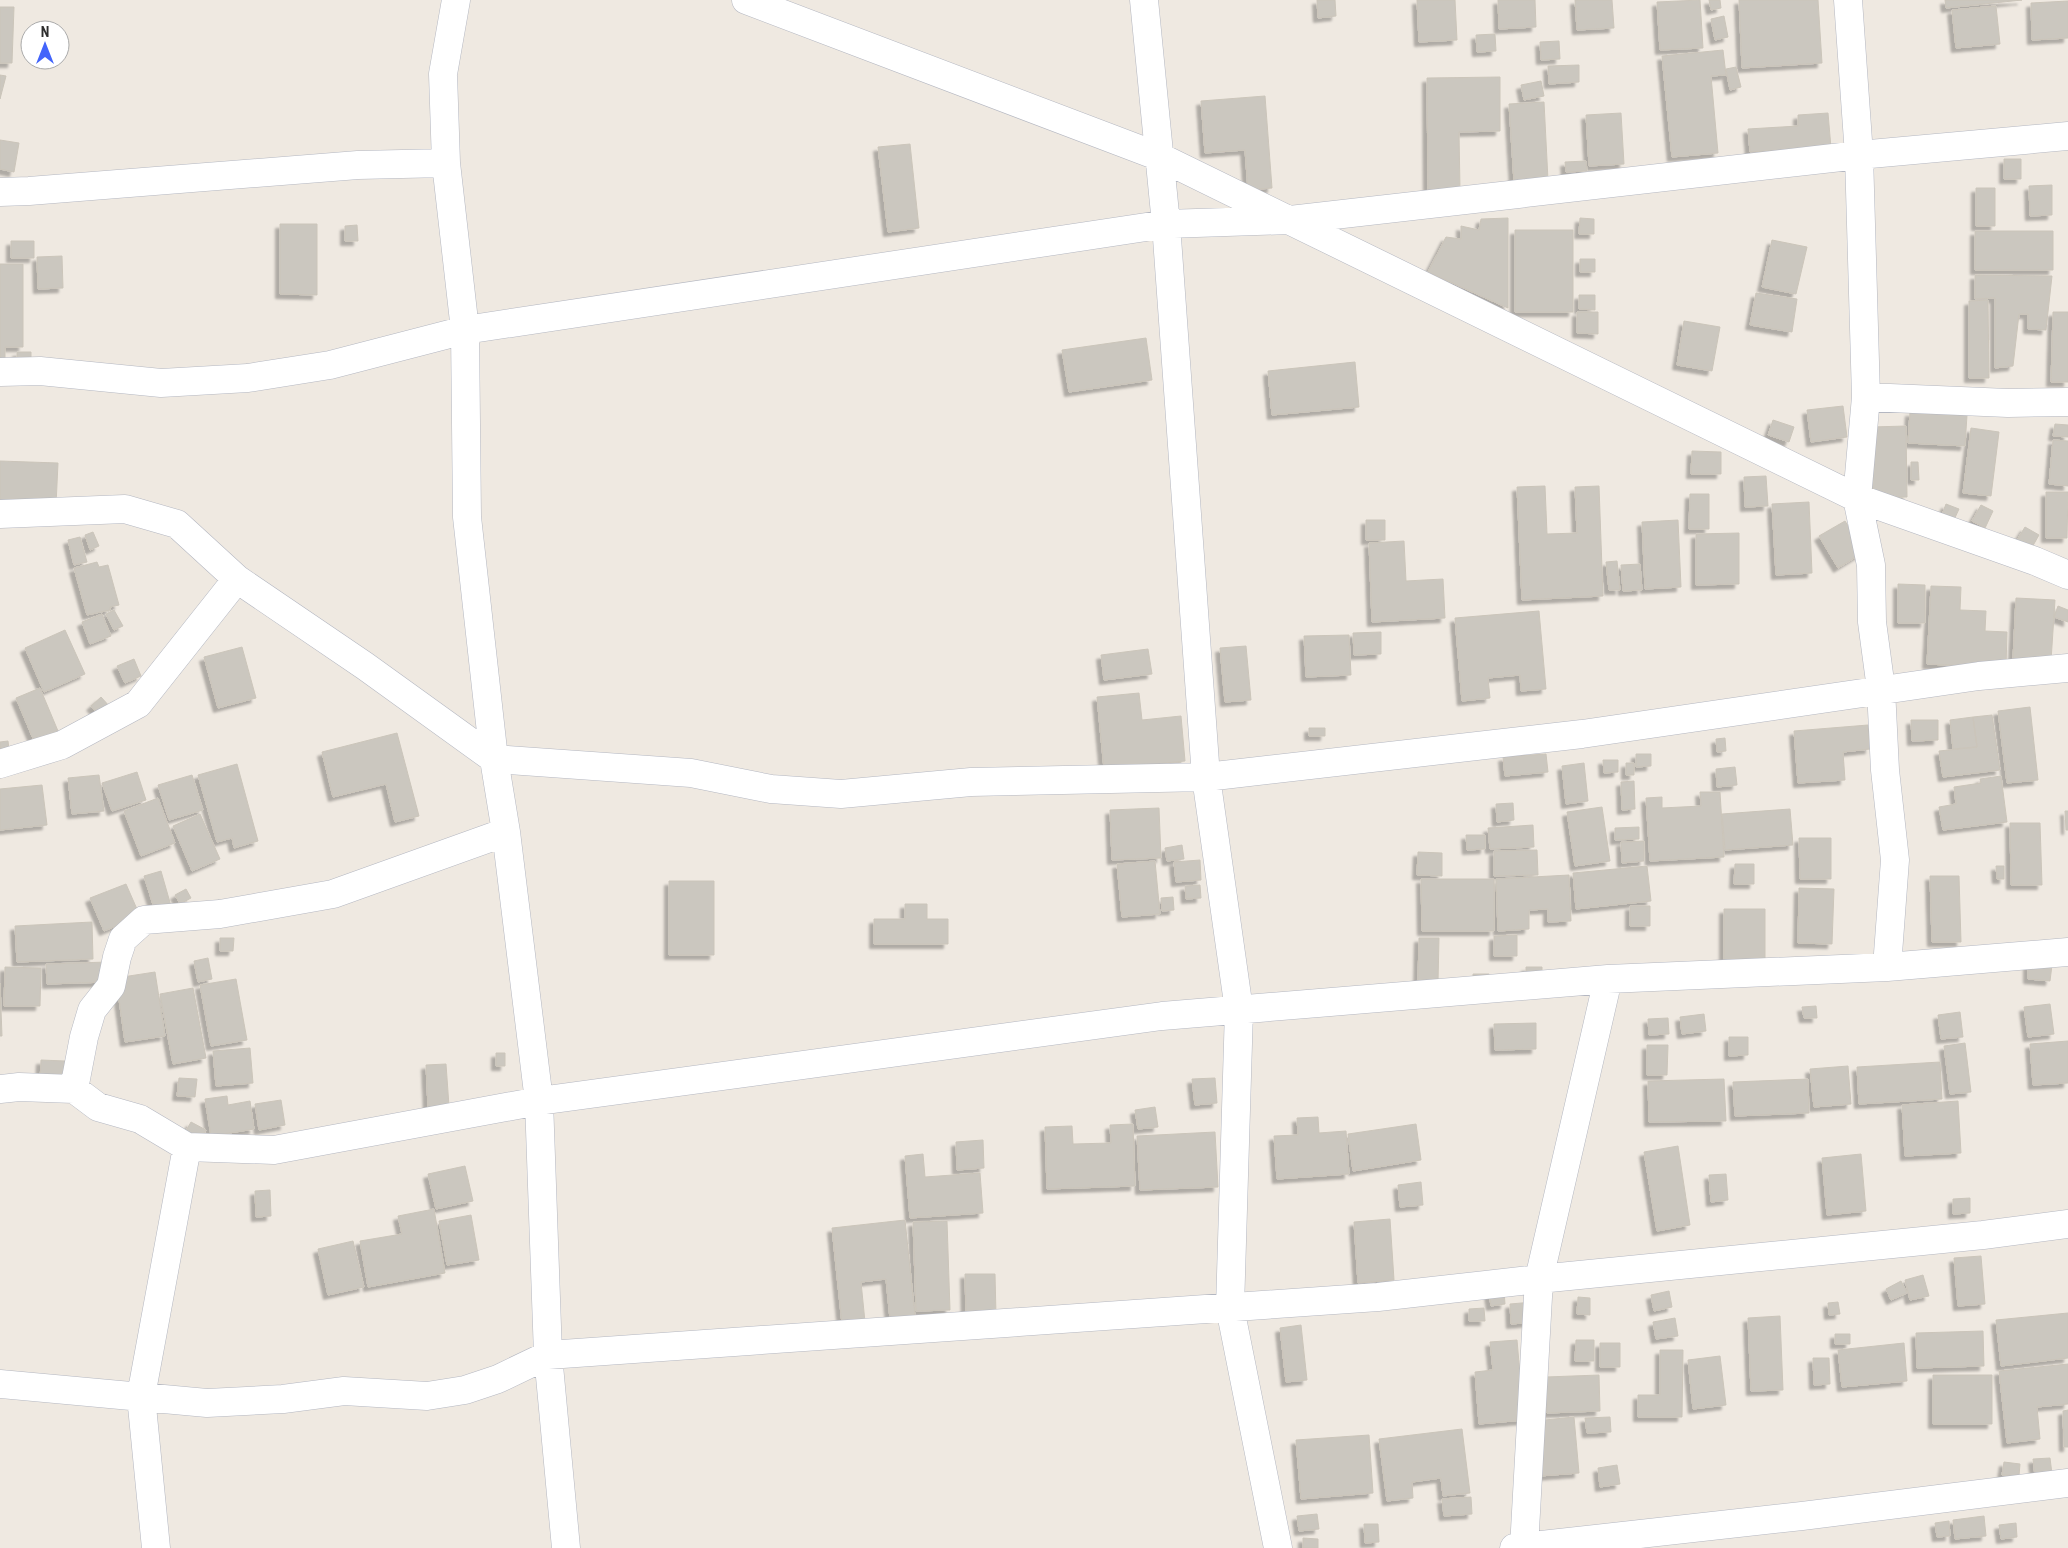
<svg xmlns="http://www.w3.org/2000/svg" width="2068" height="1548" viewBox="0 0 2068 1548" font-family="'Roboto Condensed',sans-serif">
<style>
.building{fill:#cbc7bf;stroke:#cbc5ba;filter:url(#shadow)}
.lines{fill:none;stroke-linecap:round;stroke-linejoin:round}
.street-casing{stroke:#b4b7c1;stroke-width:29}
.street{stroke:#fff;stroke-width:28}
</style>
<defs>
<filter id="shadow"><feDropShadow dx="-4.5" dy="4.5" stdDeviation="1" flood-color="#0004"/></filter>
</defs>
<rect width="100%" height="100%" fill="#efe9e1"/>
<path class="building" d="M1317 0H1335L1336 16 1318 18Z
M1417 0H1455L1457 40 1419 42Z
M1498 0H1535L1536 27 1499 29Z
M1575 0H1612L1614 28 1577 30Z
M1700 0 1703 48 1660 50 1657 2Z
M1709 0H1720L1721 8 1711 10Z
M1739 0H1818L1822 63 1742 68Z
M1945 0H2022L1946 8Z
M2068 1V38L2032 40 2031 3Z
M1996 6 2000 44 1956 48 1952 10Z
M0 7H14L12 63H0Z
M1724 16 1728 37 1715 40 1711 19Z
M1495 34 1496 51 1477 52 1476 35Z
M1559 41 1560 59 1541 60 1540 42Z
M1723 50 1726 75 1711 76 1718 153 1672 157 1662 56Z
M1579 65V82L1549 84 1548 66Z
M1736 67 1741 87 1730 90 1726 69Z
M0 75 6 76 0 99Z
M1500 77V131L1459 132 1460 190H1428L1427 78Z
M1541 81 1544 96 1524 100 1521 85Z
M1265 96 1272 188 1248 190 1245 150 1205 153 1201 101Z
M1544 102 1548 180 1514 182 1509 104Z
M1621 113 1624 164 1589 166 1586 115Z
M1828 113 1831 148 1750 152 1748 129 1798 126V115Z
M0 140 19 143 14 172 0 169Z
M910 144 919 228 888 232 878 147Z
M2004 159H2021V179H2004Z
M1586 161 1587 171 1566 172 1565 162Z
M2052 185V215L2030 216 2029 186Z
M1976 188H1995V226H1976Z
M1508 218V308L1428 272 1446 237 1461 239V226L1479 230 1481 219Z
M1580 218 1594 219V234H1579Z
M280 224H317V295L280 294Z
M357 225 358 241H345V226Z
M1515 230H1573V312H1515Z
M1975 231H2053V270H1975Z
M1772 240 1807 247 1796 294 1762 287Z
M11 241H34V258H11Z
M62 256 63 288 38 289 37 257Z
M1580 259H1595V272H1580Z
M0 264H23V347H5V365H0Z
M1975 275 2052 276 2046 330 2028 329V314H2019L2013 366 1995 368V298L1975 299Z
M1756 293 1797 299 1792 332 1750 325Z
M1579 295H1595V310L1579 309Z
M1988 300 1989 378H1969V301Z
M1577 312H1598V334L1577 333Z
M2053 312H2068V382H2051Z
M1684 321 1720 327 1712 371 1677 365Z
M1146 338 1152 380 1069 392 1062 350Z
M17 352H31V368H17Z
M1355 362 1359 407 1272 415 1268 371Z
M1843 406 1847 437 1811 442 1807 410Z
M1910 412 1967 415 1965 446 1908 443Z
M1773 420 1794 427 1789 442 1768 435Z
M2055 424 2068 425V437L2053 436Z
M1906 426 1907 497H1872L1871 427Z
M1971 428 1999 432 1991 496 1963 493Z
M2053 440 2068 441V486L2049 484Z
M1692 451 1721 452V474H1691Z
M0 461 58 463 56 505 0 503Z
M1911 462H1918L1919 480H1911Z
M1766 476 1768 506 1745 507 1744 477Z
M1545 486 1547 534 1577 533 1575 487 1599 486 1603 596 1522 600 1517 487Z
M2046 492H2068L2067 538H2046Z
M1690 494H1709V529H1689Z
M1809 502 1812 573 1776 575 1772 504Z
M1946 504 1959 509 1953 522 1941 517Z
M1981 505 1993 511 1985 528 1972 521Z
M1366 520H1385V540H1366Z
M1678 520 1681 587 1645 589 1642 522Z
M1845 521 1864 552 1838 568 1819 536Z
M2025 527 2039 535 2031 549 2017 540Z
M93 532 99 546 90 550 85 535Z
M1739 533V584L1696 585V534Z
M80 537 87 562 74 565 68 540Z
M1404 541 1406 581 1443 579 1445 618 1372 622 1369 543Z
M1617 561 1620 590H1609L1606 562Z
M97 562 99 567 108 565 119 605 110 607V610L87 615 74 568Z
M1640 564 1642 590 1623 591 1621 565Z
M1898 584 1925 585V623H1898Z
M1931 586 1961 587 1960 610 1986 611 1985 631 2007 632 2006 668 1927 664Z
M2016 598 2055 600 2051 661 2013 659Z
M2058 606 2068 610V622L2054 617Z
M114 610 123 626 114 630 106 614Z
M1539 611 1546 689 1521 691 1520 675 1488 678 1490 698 1462 701 1455 618Z
M102 614 111 636 90 644 82 622Z
M65 630 85 674 44 692 25 648Z
M1381 632V654L1354 655 1353 633Z
M1349 635 1351 675 1306 677 1304 636Z
M1246 646 1251 700 1225 702 1220 648Z
M242 647 256 698 218 708 204 657Z
M1148 649 1152 674 1104 680 1101 655Z
M134 659 141 676 125 683 117 666Z
M40 688 58 731 34 741 16 698Z
M1139 693 1142 720 1181 716 1185 761 1104 769 1097 697Z
M101 697 111 708 101 717 91 706Z
M2030 707 2038 780 2007 783 1998 711Z
M1992 715 2000 770 1943 777 1939 751 1977 747 1973 717Z
M1973 717 1977 747 1953 749 1950 720Z
M1911 720H1938V740L1912 741Z
M1868 725 1870 749 1843 752 1845 780 1798 783 1794 731Z
M1309 728H1325V736H1309Z
M397 733 419 816 395 822 386 784 333 797 322 752Z
M1725 738 1726 751 1717 752 1716 739Z
M8 741 10 757 0 758V742Z
M1546 754 1548 772 1505 776 1503 757Z
M1636 754H1651V766L1636 767Z
M1603 760H1618V772L1604 773Z
M1584 763 1588 801 1566 804 1562 766Z
M1626 763H1634V775H1626Z
M237 764 258 841 234 848 232 838 217 842 198 775Z
M1735 767 1737 785 1717 787 1716 769Z
M137 772 146 800 112 811 102 783Z
M99 775 104 811 72 814 68 778Z
M192 775 203 810 169 820 158 785Z
M2001 776 2007 822 1943 830 1939 807 1956 804 1954 787 1981 783 1980 779Z
M1634 781 1635 809 1622 810 1621 782Z
M42 785 47 825 0 830V789Z
M1700 792H1720L1724 857 1650 861 1646 798 1662 797V808L1701 806Z
M158 798 175 843 141 856 124 811Z
M1513 803 1514 820 1497 822 1496 804Z
M1602 807 1610 861 1575 866 1567 812Z
M1159 808 1161 858 1112 860 1110 810Z
M1790 809 1793 845 1725 850 1722 814Z
M2065 811H2068V830H2066Z
M200 814 220 859 192 871 173 826Z
M2010 823H2040L2042 885H2011Z
M1533 825 1534 847 1490 849 1488 828Z
M1639 827V839L1615 840V828Z
M1466 835H1485V849L1467 850Z
M1799 838H1831V879H1800Z
M1644 841V861L1622 863 1621 842Z
M1182 845 1184 859 1167 861 1165 848Z
M1537 850 1538 875 1494 876V851Z
M1418 852 1442 853V876L1417 875Z
M1200 860 1201 880 1176 882 1174 862Z
M1155 861 1160 914 1122 917 1117 864Z
M1735 864H1754V884H1734Z
M1647 866 1651 901 1576 909 1573 873Z
M1996 866H2004V879H1997Z
M161 871 171 906 155 911 144 876Z
M1569 875 1571 921 1548 922V909L1529 910V929L1498 931 1496 879Z
M1930 876H1959L1961 942H1932Z
M1421 879H1494V931H1422Z
M669 881H714V955H669Z
M126 884 140 916 104 931 90 898Z
M1200 885 1201 898 1186 899 1185 886Z
M1799 888 1834 889 1832 944 1798 943Z
M186 889 191 898 180 904 175 895Z
M1173 897 1174 910 1162 911 1161 898Z
M905 904H927V919H948V944H874V919H905Z
M1630 906H1650V926H1630Z
M1724 909H1765V960L1724 961Z
M92 922 93 959 17 962 15 926Z
M1517 935V956H1494V936Z
M220 938H234L233 951H220Z
M1419 938H1439L1438 982H1418Z
M208 958 212 979 198 982 194 961Z
M107 962 108 982 47 984 46 964Z
M2028 964 2052 965 2050 981 2028 979Z
M5 967 41 968 40 1006H4Z
M1526 967H1542V982H1526Z
M155 972 165 1036 125 1042 116 978Z
M1473 974H1489V984L1473 983Z
M236 979 247 1040 211 1046 200 985Z
M0 983 2 1036H0Z
M193 988 206 1058 173 1064 160 994Z
M2050 1004 2054 1034 2028 1037 2024 1007Z
M1816 1006 1817 1018H1804L1802 1007Z
M1960 1012 1963 1037 1941 1039 1938 1015Z
M1704 1014 1706 1031 1682 1034 1680 1017Z
M1668 1018 1669 1034 1649 1035 1648 1019Z
M1536 1023V1049L1495 1050 1494 1024Z
M1729 1037H1748V1055L1729 1056Z
M2068 1041V1083L2033 1085 2030 1044Z
M1965 1043 1971 1092 1950 1094 1944 1046Z
M1647 1045H1668L1667 1075H1647Z
M250 1048 253 1083 216 1086 213 1051Z
M496 1053H505V1066H496Z
M41 1060 65 1061V1083L40 1082Z
M1940 1062 1942 1099 1859 1104 1857 1067Z
M446 1064 449 1106 428 1107 426 1065Z
M1848 1066 1851 1104 1814 1107 1810 1069Z
M179 1078 197 1079 195 1097 177 1096Z
M1215 1078 1217 1103 1195 1105 1192 1079Z
M1724 1079 1726 1121 1649 1122 1648 1081Z
M1808 1079 1809 1113 1735 1116 1733 1082Z
M227 1096 228 1105 250 1101 254 1129 211 1136 205 1099Z
M281 1100 285 1125 259 1130 255 1104Z
M1958 1101 1961 1153 1905 1156 1902 1105Z
M1155 1107 1158 1127 1138 1129 1135 1110Z
M1318 1117 1319 1133 1346 1131 1349 1174 1277 1179 1274 1136 1298 1135 1297 1118Z
M191 1122 206 1130 198 1144 183 1136Z
M1133 1124 1135 1186 1047 1189 1045 1127 1072 1126 1073 1144 1111 1143 1110 1125Z
M1416 1124 1421 1160 1353 1171 1348 1134Z
M1215 1132 1218 1187 1140 1190 1137 1136Z
M983 1140 984 1168 957 1170 956 1142Z
M1678 1146 1690 1225 1657 1231 1644 1152Z
M923 1154 925 1177 980 1173 983 1213 910 1218 905 1156Z
M1861 1154 1866 1211 1827 1215 1822 1158Z
M465 1166 473 1201 436 1209 428 1174Z
M1726 1174 1728 1200 1711 1202 1709 1175Z
M1421 1182 1423 1205 1400 1207 1398 1185Z
M270 1190 271 1216 256 1217 255 1191Z
M1970 1198V1213L1953 1214V1199Z
M434 1209 445 1273 368 1287 360 1241 402 1234 398 1216Z
M471 1215 479 1260 447 1265 439 1221Z
M1390 1219 1394 1280 1358 1283 1354 1222Z
M905 1220 915 1316 890 1319 886 1279 861 1282 865 1322 842 1324 832 1228Z
M947 1221 950 1310 916 1311 913 1222Z
M353 1241 364 1287 328 1295 318 1249Z
M1981 1256 1985 1304 1958 1306 1954 1258Z
M965 1274H995L996 1315 966 1316Z
M1923 1275 1929 1296 1910 1300 1905 1280Z
M1901 1281 1907 1293 1891 1300 1886 1289Z
M1504 1291 1505 1304 1491 1306 1489 1293Z
M1669 1291 1672 1307 1654 1311 1651 1295Z
M1578 1297 1590 1298V1315L1577 1314Z
M1533 1302 1535 1322 1511 1324 1510 1304Z
M1838 1302 1840 1314 1829 1315 1828 1303Z
M1484 1308 1485 1321H1469V1309Z
M2068 1313V1358L2001 1366 1996 1320Z
M1780 1316 1783 1390 1751 1391 1748 1318Z
M1675 1318 1678 1336 1656 1339 1653 1322Z
M1301 1325 1307 1380 1286 1382 1280 1328Z
M1983 1331 1984 1366 1917 1368 1916 1333Z
M1835 1334H1850V1344H1835Z
M1517 1340 1524 1420 1479 1424 1475 1372 1493 1370 1490 1342Z
M1576 1340H1594V1361H1575Z
M1600 1343H1620V1367H1600Z
M1904 1343 1907 1381 1842 1387 1838 1350Z
M1660 1350H1683L1682 1417H1638V1395H1660Z
M1720 1356 1726 1405 1693 1409 1688 1360Z
M1813 1358H1829L1830 1384 1814 1385Z
M2068 1364V1404L2037 1407 2040 1439 2007 1443 1999 1371Z
M1599 1375 1600 1411 1547 1413 1546 1377Z
M1933 1375H1992V1424H1933Z
M2068 1410V1447H2064L2063 1411Z
M1574 1417 1579 1473 1540 1476 1535 1421Z
M1610 1417 1611 1432 1587 1433 1585 1418Z
M1462 1429 1470 1493 1443 1496 1441 1478 1412 1482 1413 1498 1387 1501 1379 1439Z
M1369 1435 1373 1493 1301 1499 1296 1440Z
M2050 1458 2052 1474 2035 1476 2033 1459Z
M2004 1462 2020 1464 2019 1476 2002 1475Z
M1617 1465 1620 1484 1600 1487 1598 1468Z
M1471 1497 1472 1514 1444 1516 1442 1499Z
M1317 1514 1319 1529 1299 1531 1297 1516Z
M1984 1516 1986 1536 1955 1539 1953 1520Z
M1949 1521 1950 1536 1937 1537 1935 1523Z
M2016 1523 2017 1537 2001 1539 1999 1525Z
M1364 1524H1378L1379 1542 1365 1543Z
M1303 1538 1318 1539V1548H1303Z"/>
<g class="lines">
<g class="street-casing">
<path id="street" d="M456 0 443 74 446 163 465 330 467 517 494 759 506 832 539 1101 548 1355 566 1548
M746 0 1160 157 1857 498 2035 561 2068 575
M1144 0 1166 224 1206 777 1239 1010 1230 1308 1278 1548
M1848 0 1859 155 1866 397 1857 498 1871 565 1872 622 1881 689 1885 770 1895 860 1887 967
M0 192 29 191 358 165 446 163
M0 372 40 371 161 383 248 378 330 365 465 330 1166 224 1290 220 1859 155 2068 136
M1866 397 2008 403 2068 402
M0 514 125 509 177 524 237 579 365 666 494 759 691 773 771 789 841 794 971 782 1206 777 1582 734 1979 676 2068 668
M0 764 62 745 138 704 237 579
M0 1089 19 1087 74 1089 98 1107 140 1119 187 1147 274 1150 539 1101 1162 1016 1608 979 1887 967 2068 952
M74 1089 84 1037 92 1010 111 986 117 957 123 939 144 920 220 914 333 894 506 832
M0 1384 207 1403 283 1399 344 1391 427 1396 465 1390 498 1379 548 1355 1378 1297 1539 1279 1983 1235 2068 1224
M156 1548 141 1396 187 1147
M1514 1548 1802 1516 2068 1483
M1524 1548 1539 1279 1608 979"/>
</g>
<use href="#street" class="street"/>
</g>
<g transform="translate(45 45)"><circle r="24" fill="#ffffff" stroke="#ababab"/>
<path d="M0-4L9 19L0 12L-9 19Z" fill="#4264fb"/>
<text y="-8" font-size="14" font-weight="bold" text-anchor="middle" fill="#2e2e2e">N</text>
</g>
</svg>
